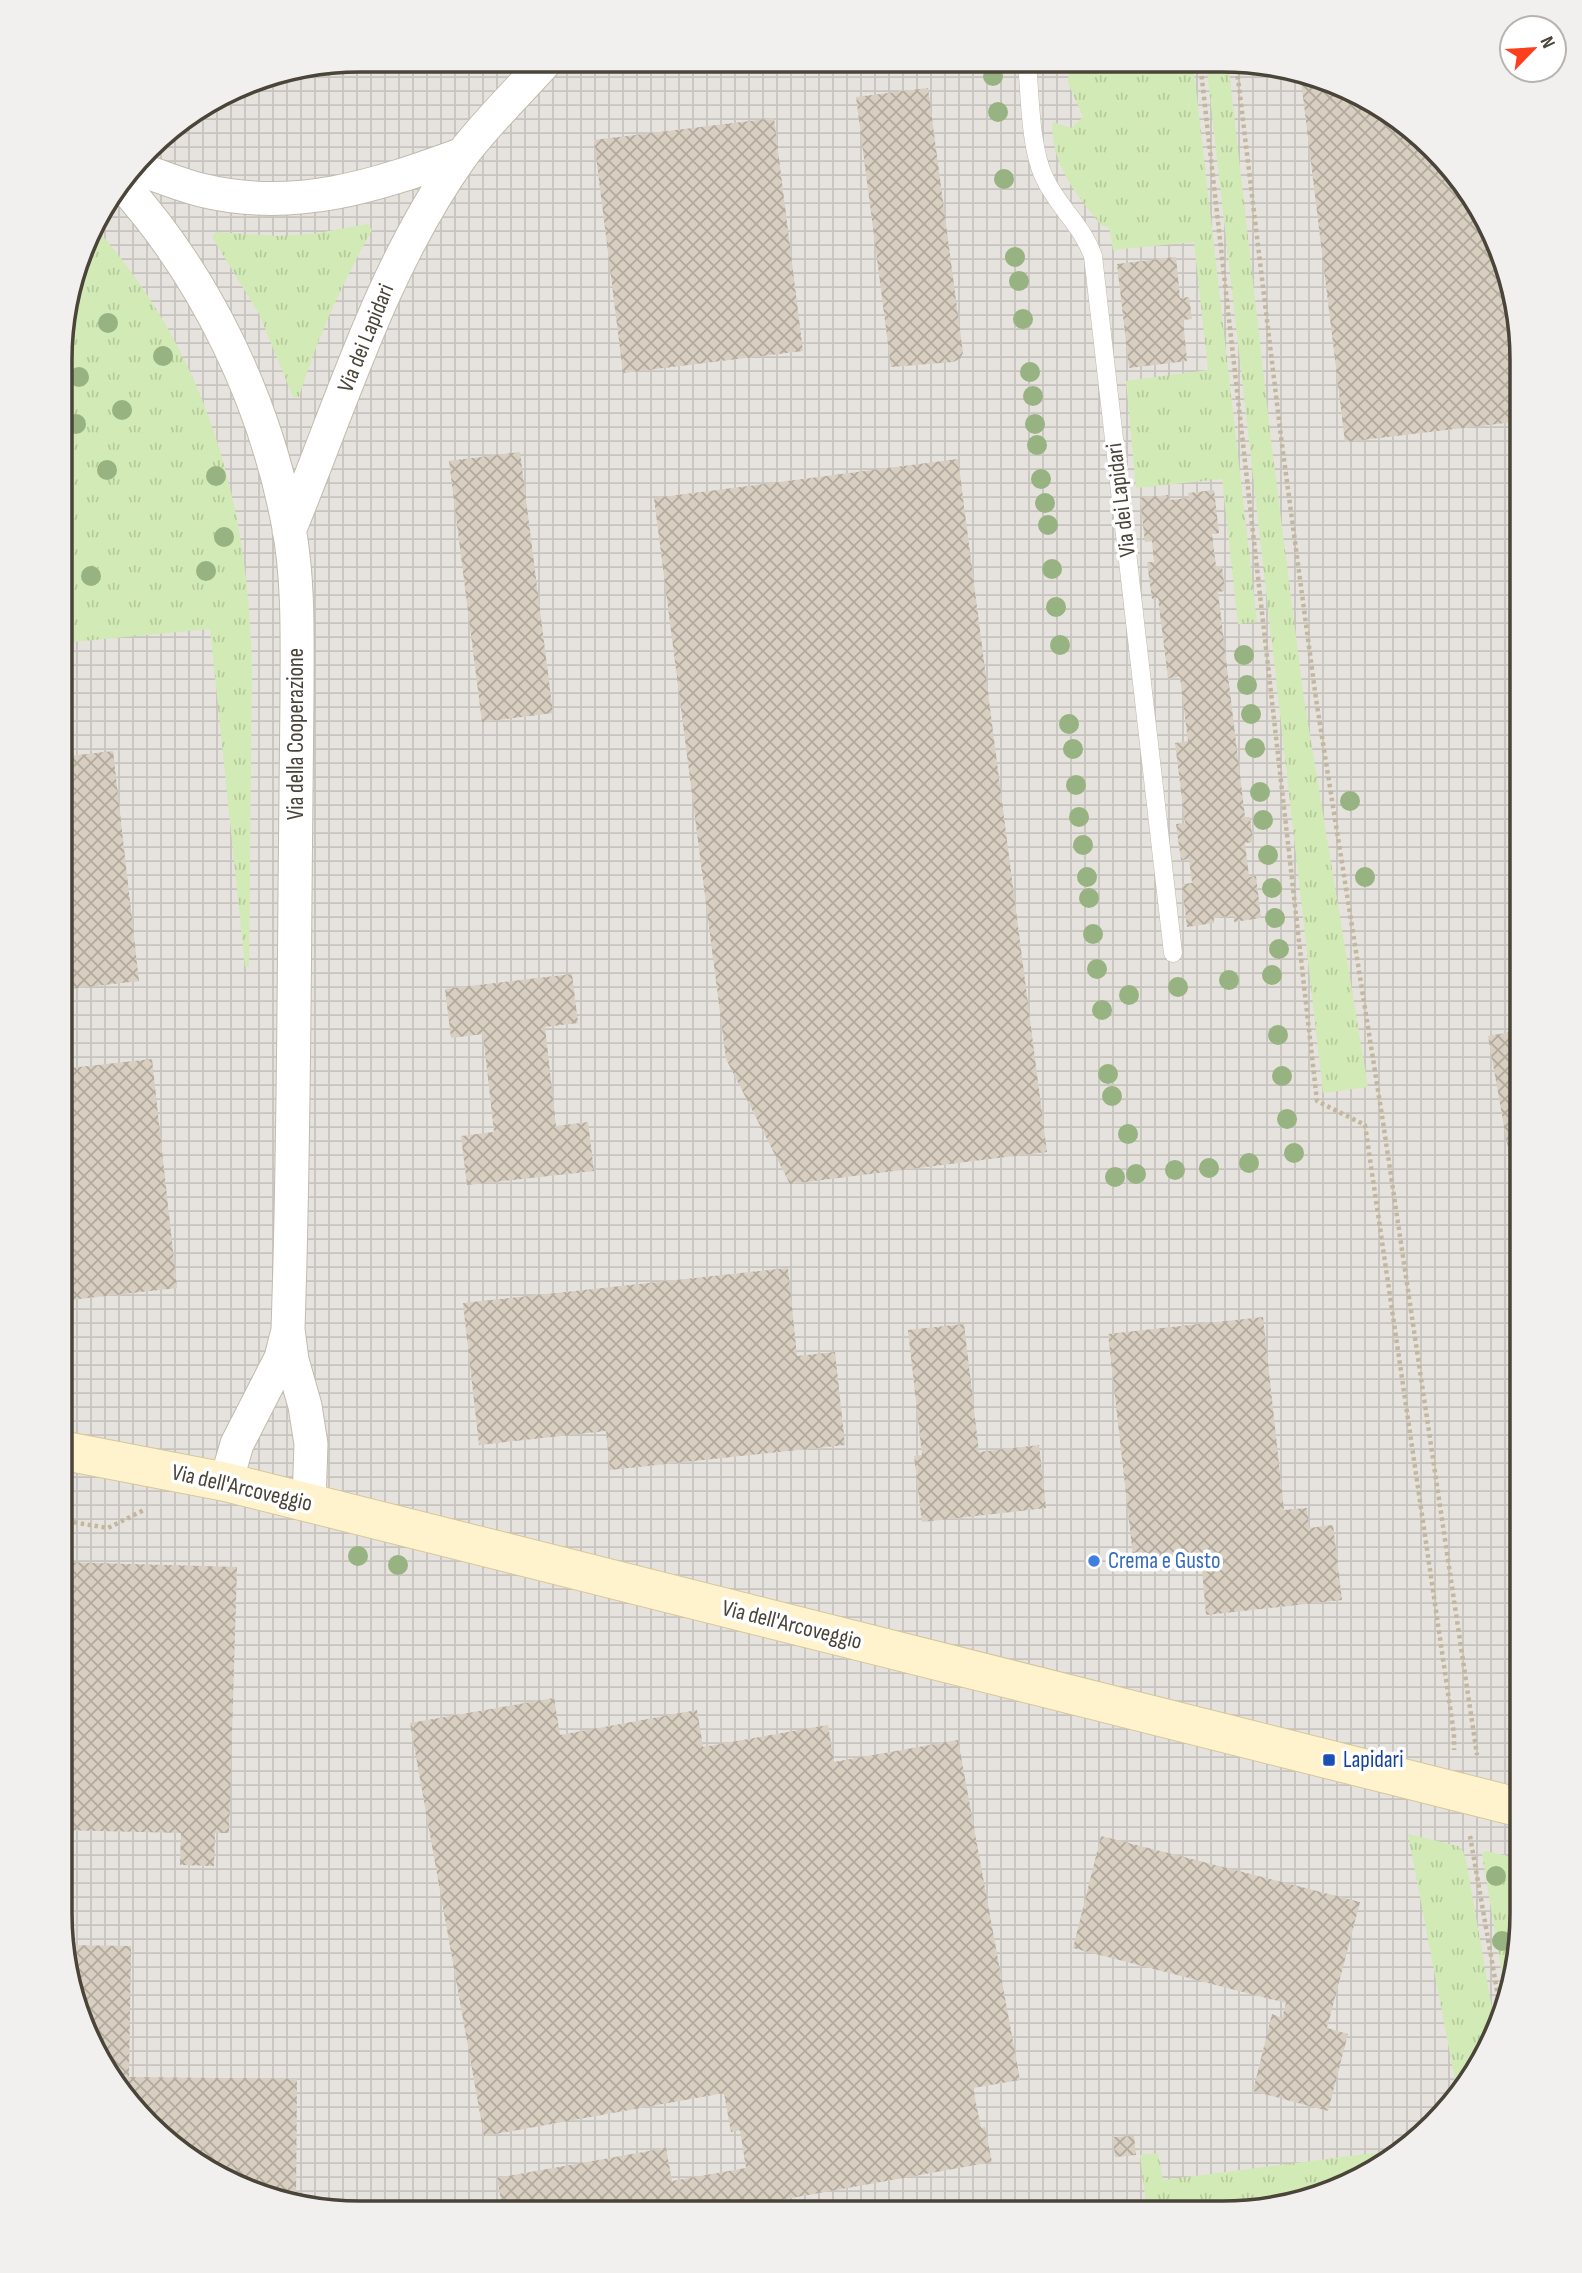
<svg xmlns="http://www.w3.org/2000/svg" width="1582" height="2273" viewBox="0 0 1582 2273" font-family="'Sofia Sans Condensed',sans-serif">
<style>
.industrial{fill:url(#industrial-grid)}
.grass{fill:url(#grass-tufts)}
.building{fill:url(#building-cross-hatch)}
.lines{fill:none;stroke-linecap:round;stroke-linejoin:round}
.lane-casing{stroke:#c2bbae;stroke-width:19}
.street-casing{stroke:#c2bbae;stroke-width:35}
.secondary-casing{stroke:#d6c79b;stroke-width:40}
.path{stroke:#c4b79f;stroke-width:4.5;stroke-dasharray:3.5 3.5;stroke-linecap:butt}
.lane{stroke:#fff;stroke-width:18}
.street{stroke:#fff;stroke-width:33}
.secondary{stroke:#fff3cd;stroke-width:38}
.tree{fill:#97b381}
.shop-dot{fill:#3f7fe0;stroke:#fff;stroke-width:2.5}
.transit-dot{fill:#1a4fb4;stroke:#fff;stroke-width:2.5}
.labels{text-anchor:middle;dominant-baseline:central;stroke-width:7;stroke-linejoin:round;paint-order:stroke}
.street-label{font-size:23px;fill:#4b4439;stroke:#fff}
.shop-label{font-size:23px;fill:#366cbe;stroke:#fff;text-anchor:start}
.transit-label{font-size:23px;fill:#164399;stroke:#fff;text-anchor:start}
.rim{fill:none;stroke:#4b4439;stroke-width:3.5}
</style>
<defs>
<pattern id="industrial-grid" width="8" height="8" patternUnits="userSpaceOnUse" patternTransform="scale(1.75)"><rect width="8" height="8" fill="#e6e2dd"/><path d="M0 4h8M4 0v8" fill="none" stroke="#c7c3be"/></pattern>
<pattern id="grass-tufts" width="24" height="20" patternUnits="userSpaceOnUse" patternTransform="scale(1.75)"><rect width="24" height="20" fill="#d2eab5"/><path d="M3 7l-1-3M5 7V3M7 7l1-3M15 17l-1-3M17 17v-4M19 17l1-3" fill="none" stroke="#b6ca9c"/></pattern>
<pattern id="building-cross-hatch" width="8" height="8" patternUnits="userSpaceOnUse" patternTransform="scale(1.75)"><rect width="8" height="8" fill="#d8cfc1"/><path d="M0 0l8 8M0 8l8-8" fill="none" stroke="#b1aa9e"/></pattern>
</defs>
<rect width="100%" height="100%" fill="#f6f3ec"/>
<path class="industrial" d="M359 60 1262 62 1337 82 1492 227 1522 359V1934L1506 2010 1472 2081 1420 2139 1355 2183 1223 2213 321 2211 245 2191 90 2046 60 1914 62 320 99 210 162 134 263 76Z"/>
<path class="grass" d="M1073 62H1193L1257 622 1238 624 1222 479 1136 488 1126 381 1208 370 1194 242 1113 250 1109 227 1102 226C1081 200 1061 178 1054 144 1053 136 1051 130 1053 122L1071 128 1083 117 1068 83 1069 66Z
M1206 62H1228L1271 440 1304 699 1368 1087 1323 1093Z
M368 224 372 230C342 284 317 338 299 397H293L259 314 212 237 216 232 276 236 312 234Z
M94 226C207 353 248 500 252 667L249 967H245L210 629 62 643V320Z
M1408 1834 1458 1846 1463 1851 1466 1860 1496 2031 1472 2081 1458 2096Z
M1485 1851 1522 1859V1934L1507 2005 1482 1854Z
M1406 2149 1355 2183 1173 2213H1147L1140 2155 1158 2153 1163 2180Z"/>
<path class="building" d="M1300 72 1337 82 1405 121 1492 227 1522 359V421L1345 442Z
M928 88 963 353 960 359 953 362 891 367 856 97Z
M774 118 803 351 623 373 594 140Z
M1176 257 1180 298 1189 297 1192 319 1183 320 1187 361 1129 368 1117 264Z
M520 452 553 713 482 722 449 461Z
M958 459 1047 1152 790 1184 726 1059 654 498Z
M1214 490 1219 533 1212 534 1216 566H1222L1225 591 1218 592 1245 817H1250L1253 842 1245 843 1249 877 1256 876 1261 918 1234 922V915L1214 918V923L1187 927 1182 884 1192 883 1189 859 1181 860 1176 824 1185 823 1175 743 1188 741 1180 677 1168 678 1158 598 1152 599 1147 562H1154L1152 541 1145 542 1140 498 1168 495 1169 500 1189 498 1188 493Z
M113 751 139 981 61 990V757Z
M572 974 578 1023 545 1027 556 1126 588 1122 594 1171 467 1185 461 1136 494 1132 483 1034 451 1038 445 989Z
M1522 1030V1222H1521L1488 1036Z
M152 1059 177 1288 61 1301V1069Z
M788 1268 797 1356 835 1352 845 1445 610 1470 606 1431 479 1445 463 1303Z
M1263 1317 1284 1510 1307 1508 1309 1528 1333 1525 1342 1600 1206 1615 1201 1558 1134 1565 1108 1334Z
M964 1324 979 1452 1039 1445 1046 1508 922 1522 914 1456 922 1455 908 1330Z
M60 1562 237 1567 229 1833H215L214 1866 180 1865 181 1833 60 1830Z
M554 1698 560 1735 697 1710 703 1747 828 1725 834 1762 958 1740 1020 2080 973 2088 981 2128 985 2127 992 2162 713 2212 503 2211 497 2178 666 2148 672 2181 746 2168 740 2130 731 2132 724 2093 484 2136 410 1723Z
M1101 1836 1360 1902 1327 2028 1348 2034 1328 2111 1253 2091 1272 2014 1282 2018 1286 2003 1073 1948Z
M67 1945 131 1946 129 2077 297 2079 296 2204 245 2191 177 2152 90 2046Z
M1134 2136 1136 2155 1115 2157 1113 2137Z"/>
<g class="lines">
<g class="lane-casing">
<path id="lane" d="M1027 61C1030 95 1030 150 1045 179 1058 207 1082 225 1093 256L1173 953"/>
</g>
<g class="street-casing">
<path id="street" d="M134 167C156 175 178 184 201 190 294 213 376 186 463 154
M121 183C207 278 266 403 289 528 299 583 297 640 297 695 296 761 296 827 295 893 294 1038 293 1183 288 1329L292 1360 305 1406 311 1444 309 1502
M289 531C342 403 381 269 462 155 486 123 520 90 547 60
M226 1482 237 1444 281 1358 287 1334"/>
</g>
<g class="secondary-casing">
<path id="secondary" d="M60 1450 226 1482 1522 1808"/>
</g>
<path class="path" d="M1200 62 1317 1101 1365 1125 1454 1734V1750
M1236 62 1281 437 1316 699 1383 1122 1477 1755
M60 1520 108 1528 144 1510
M1470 1836 1502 2019"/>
<use href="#lane" class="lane"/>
<use href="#street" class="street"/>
<use href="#secondary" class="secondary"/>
</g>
<g class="tree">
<circle cx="993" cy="76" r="10"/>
<circle cx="998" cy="112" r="10"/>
<circle cx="1004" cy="179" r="10"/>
<circle cx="1015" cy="257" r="10"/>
<circle cx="1019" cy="281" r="10"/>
<circle cx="1023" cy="319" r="10"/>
<circle cx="108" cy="323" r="10"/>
<circle cx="163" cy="356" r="10"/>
<circle cx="1030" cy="372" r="10"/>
<circle cx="79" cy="377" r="10"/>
<circle cx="1033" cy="396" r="10"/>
<circle cx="122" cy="410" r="10"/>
<circle cx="76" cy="424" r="10"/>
<circle cx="1035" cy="424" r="10"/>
<circle cx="1037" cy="445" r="10"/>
<circle cx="107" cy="470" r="10"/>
<circle cx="216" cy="476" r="10"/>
<circle cx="1041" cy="479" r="10"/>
<circle cx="1045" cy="503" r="10"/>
<circle cx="1048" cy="525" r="10"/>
<circle cx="224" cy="537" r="10"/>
<circle cx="1052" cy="569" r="10"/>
<circle cx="206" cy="571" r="10"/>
<circle cx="91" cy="576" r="10"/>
<circle cx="1056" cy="607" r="10"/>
<circle cx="1060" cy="645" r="10"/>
<circle cx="1244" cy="655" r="10"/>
<circle cx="1247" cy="685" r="10"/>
<circle cx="1251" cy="714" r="10"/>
<circle cx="1069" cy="724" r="10"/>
<circle cx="1255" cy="748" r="10"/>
<circle cx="1073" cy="749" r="10"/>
<circle cx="1076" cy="785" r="10"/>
<circle cx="1260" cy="792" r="10"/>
<circle cx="1350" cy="801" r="10"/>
<circle cx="1079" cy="817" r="10"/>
<circle cx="1263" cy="820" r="10"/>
<circle cx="1083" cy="845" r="10"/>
<circle cx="1268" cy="855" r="10"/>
<circle cx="1087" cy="877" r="10"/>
<circle cx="1365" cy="877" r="10"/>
<circle cx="1272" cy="888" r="10"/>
<circle cx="1089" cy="898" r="10"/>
<circle cx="1275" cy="918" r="10"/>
<circle cx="1093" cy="934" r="10"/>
<circle cx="1279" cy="949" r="10"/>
<circle cx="1097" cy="969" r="10"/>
<circle cx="1272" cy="975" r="10"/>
<circle cx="1229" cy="980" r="10"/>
<circle cx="1178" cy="987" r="10"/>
<circle cx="1129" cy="995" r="10"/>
<circle cx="1102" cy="1010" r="10"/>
<circle cx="1278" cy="1035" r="10"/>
<circle cx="1108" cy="1074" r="10"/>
<circle cx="1282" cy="1076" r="10"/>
<circle cx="1112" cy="1096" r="10"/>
<circle cx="1287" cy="1119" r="10"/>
<circle cx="1128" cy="1134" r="10"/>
<circle cx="1294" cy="1153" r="10"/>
<circle cx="1249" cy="1163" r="10"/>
<circle cx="1209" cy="1168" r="10"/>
<circle cx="1175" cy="1170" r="10"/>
<circle cx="1136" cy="1174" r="10"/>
<circle cx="1115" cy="1177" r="10"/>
<circle cx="358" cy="1556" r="10"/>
<circle cx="398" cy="1565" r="10"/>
<circle cx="1496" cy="1876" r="10"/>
<circle cx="1502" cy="1941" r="10"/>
</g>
<circle class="shop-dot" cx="1094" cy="1561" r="7"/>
<rect class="transit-dot" x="1322" y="1753" width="14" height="14" rx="3.5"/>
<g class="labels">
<g class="street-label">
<text transform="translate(366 338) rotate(-68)">Via dei Lapidari</text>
<text transform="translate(1121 500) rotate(-97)">Via dei Lapidari</text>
<text transform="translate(296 734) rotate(-90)">Via della Cooperazione</text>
<text transform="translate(242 1488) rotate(13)">Via dell'Arcoveggio</text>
<text transform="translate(792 1625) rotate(14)">Via dell'Arcoveggio</text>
</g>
<g class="shop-label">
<text x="1108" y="1561">Crema e Gusto</text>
</g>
<g class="transit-label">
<text x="1343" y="1760">Lapidari</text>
</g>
</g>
<path d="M0 0H1582V2273H0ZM360 72H1222A288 288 0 0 1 1510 360V1913A288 288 0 0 1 1222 2201H360A288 288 0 0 1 72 1913V360A288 288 0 0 1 360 72Z" fill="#f1f0ef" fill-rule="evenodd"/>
<path class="rim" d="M360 72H1222A288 288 0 0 1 1510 360V1913A288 288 0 0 1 1222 2201H360A288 288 0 0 1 72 1913V360A288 288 0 0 1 360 72Z"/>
<g transform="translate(1533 49) rotate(65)"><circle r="33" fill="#ffffff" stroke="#b7b4b0" stroke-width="2"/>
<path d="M0-5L12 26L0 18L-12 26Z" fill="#fc3f1d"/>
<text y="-10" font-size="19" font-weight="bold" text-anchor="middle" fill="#4b4439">N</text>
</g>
</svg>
